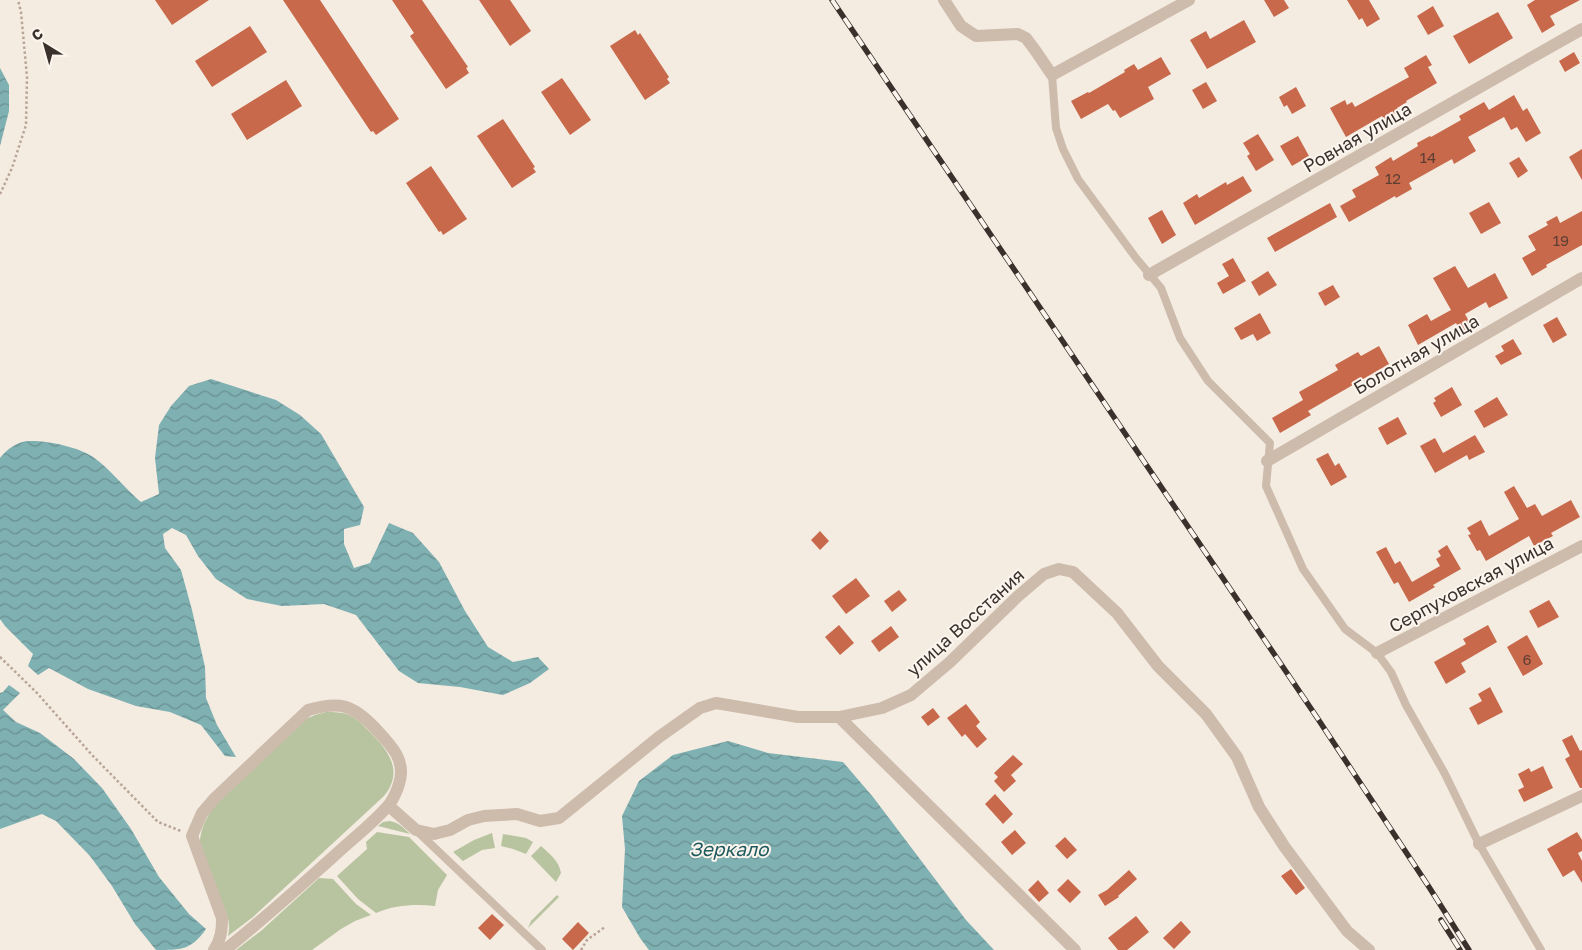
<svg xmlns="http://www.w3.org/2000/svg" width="1582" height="950" viewBox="0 0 1582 950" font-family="'Golos Text',sans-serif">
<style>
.grass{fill:#b8c4a0}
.water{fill:url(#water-waves)}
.building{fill:#c8694b}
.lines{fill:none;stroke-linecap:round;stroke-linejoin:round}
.path{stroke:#b9a596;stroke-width:2.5;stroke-dasharray:2.5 2.5;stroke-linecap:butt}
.lane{stroke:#cdbbac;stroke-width:8}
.street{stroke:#cdbbac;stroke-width:12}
.rail-casing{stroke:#3b302b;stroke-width:5.5}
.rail{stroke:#fbf5ee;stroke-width:4;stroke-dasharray:11;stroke-linecap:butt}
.labels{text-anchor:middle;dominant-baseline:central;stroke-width:4;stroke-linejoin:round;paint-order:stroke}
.number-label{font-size:15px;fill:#5e3e33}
.street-label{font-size:18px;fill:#3b302b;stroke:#fbf5ee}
.water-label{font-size:19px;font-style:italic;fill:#1f5a5e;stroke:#fbf5ee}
</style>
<defs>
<pattern id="water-waves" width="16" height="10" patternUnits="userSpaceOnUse" patternTransform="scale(1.25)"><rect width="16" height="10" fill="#7fb0b2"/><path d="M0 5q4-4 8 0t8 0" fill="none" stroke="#699091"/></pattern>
</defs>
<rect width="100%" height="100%" fill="#f4ebe1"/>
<path class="grass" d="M326 712C334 712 342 712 349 715 358 719 364 726 370 732 389 751 404 772 384 796L253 917 228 936C231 923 227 914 222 902 215 887 199 855 200 840 201 828 207 817 213 807L306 719 315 715Z
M389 821C398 822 403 827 410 834L378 826 383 822Z
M377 832 409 837 447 875 438 890 435 906C415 904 395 905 376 913L358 899 337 876 367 849 366 842Z
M492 833 495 848 482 850 463 861 453 852 474 840Z
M503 834 526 838 533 842 526 854 513 849 501 846Z
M541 846C550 854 559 861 561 873L556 882 531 856Z
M319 878 333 879 356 904 371 915 355 921 341 929 312 950H236L262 930Z
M557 895 559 897 528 928 531 921Z"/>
<path class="water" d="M0 68 9 85V111L0 146Z
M211 379 276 400 300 415 321 434 364 507 360 525 344 529V544L354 568 370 563 389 523 413 533 439 562 465 611 488 647 513 662 538 657 549 669 530 683 503 695 460 687 418 683 399 671 356 615 324 604 282 606 247 599 216 579 198 556 186 535 172 528 163 534 165 548 181 570 192 610 205 667 206 698 217 725 236 757 225 756 201 725 170 712 136 706 88 689 49 668 38 675 28 666 33 654 5 626 0 619V458C6 450 18 441 29 441 43 440 73 446 86 453 105 462 124 488 141 502L159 494 155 458 159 425 171 406 189 386Z
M9 685 20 693 3 710 16 722 40 733 74 759 102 788 131 829 159 877 189 914 206 929C191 950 182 950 156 950L135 924 112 886 90 856 56 821 42 814 0 829V693L3 692Z
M728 741 768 753 843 762 873 797 966 920 994 950H649L640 938 622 907 625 849 622 816 639 781 673 755Z"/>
<path class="building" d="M155 0H209L172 25Z
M283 0H320L399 119 376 135 373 131 371 132Z
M392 0H422L468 67 466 68 469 73 446 89 410 36 414 33Z
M479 0H510L531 31 510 46Z
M1264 0H1284L1289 8 1274 17Z
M1347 0H1369L1380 19 1367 27 1362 18 1359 20Z
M1535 0H1580L1550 16 1555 25 1542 33 1527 5Z
M1433 6 1444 26 1428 35 1417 16Z
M1498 12 1513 38 1469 64 1453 36Z
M1244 20 1256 42 1207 69 1190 40 1206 31 1210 39Z
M250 26 267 52 212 87 195 61Z
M635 30 638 35 640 33 669 77 667 79 670 83 645 100 610 46Z
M1574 52 1580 63 1565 72 1559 61Z
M1426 55 1432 65 1428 67 1437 83 1406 101 1407 102 1397 108 1399 111 1384 120 1382 116 1346 137 1330 108 1345 100 1347 105 1352 102 1355 107 1409 77 1404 68Z
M1161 57 1171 74 1148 87 1154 99 1120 118 1115 110 1113 111 1108 104 1081 119 1071 101 1088 92 1089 93 1125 72 1124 70 1134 64 1138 70Z
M562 78 591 120 570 135 541 92Z
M286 80 302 106 247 140 231 114Z
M1206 82 1217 101 1203 109 1192 90Z
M1296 87 1306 106 1292 114 1287 105 1284 107 1279 97Z
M1514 95 1523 111 1527 108 1541 133 1526 142 1517 127 1511 130 1504 117 1468 137 1476 151 1454 164 1452 159 1409 183 1412 189 1396 198 1395 196 1349 222 1340 206 1356 197 1352 190 1379 175 1375 167 1391 157 1393 161 1418 146 1417 143 1430 136 1431 137 1461 120 1459 116 1484 102 1489 110Z
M503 119 535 167 533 168 536 172 512 188 477 136Z
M1258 134 1274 160 1256 171 1247 156 1250 154 1243 143Z
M1298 136 1309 156 1292 166 1280 146Z
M1582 149V180L1569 157Z
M1519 157 1528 171 1518 178 1509 163Z
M431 166 467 219 443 235 441 231 439 232 406 183Z
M1243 176 1252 191 1195 225 1183 203 1197 194 1199 198 1226 182 1227 185Z
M1489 202 1501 223 1481 234 1469 213Z
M1330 203 1337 217 1275 252 1267 238Z
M1162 210 1176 235 1162 244 1148 218Z
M1582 211V245L1546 265 1547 267 1532 276 1522 258 1536 250 1528 236 1548 225 1546 222 1557 216 1560 223Z
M1233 258 1246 281 1223 294 1217 283 1229 276 1222 264Z
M1455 266 1468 288 1495 273 1508 298 1489 308 1486 302 1465 314 1472 327 1462 333 1456 323 1418 345 1408 325 1427 314 1431 321 1451 310 1433 278Z
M1268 271 1277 285 1259 296 1251 282Z
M1333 285 1340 297 1325 306 1318 293Z
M1260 313 1271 333 1257 341 1253 334 1241 340 1234 328Z
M1557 317 1567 335 1553 343 1543 325Z
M1513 339 1522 354 1501 365 1495 356 1504 351 1501 346Z
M1379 346 1389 364 1308 411 1311 415 1280 433 1272 418 1303 400 1299 392 1338 370 1335 365 1358 352 1361 356Z
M1452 387 1462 405 1441 417 1433 403 1436 401 1434 398Z
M1497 397 1508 415 1484 428 1474 411Z
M1398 417 1407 434 1387 445 1378 428Z
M1475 435 1485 452 1469 460 1467 455 1435 473 1420 446 1435 438 1443 453Z
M1328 453 1335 466 1339 463 1347 477 1331 486 1316 459Z
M1514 486 1527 508 1535 504 1542 516 1571 500 1580 517 1551 533 1553 536 1534 546 1529 536 1486 561 1480 550 1477 551 1468 535 1471 534 1467 528 1481 520 1489 536 1519 519 1504 492Z
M820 531 829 541 820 550 811 540Z
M1447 545 1461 569 1433 585 1435 587 1409 602 1398 582 1394 584 1376 552 1386 547 1395 564 1400 561 1412 582 1440 566 1436 559 1441 556 1438 551Z
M856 578 870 596 846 614 832 596Z
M899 590 907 600 892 612 884 601Z
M1549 600 1559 617 1538 628 1529 611Z
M839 625 854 643 840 655 825 637Z
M1488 625 1497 642 1461 663 1466 672 1446 684 1434 662 1466 644 1463 639Z
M891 626 899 637 879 652 871 641Z
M1527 635 1543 664 1523 676 1507 647Z
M1490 687 1503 712 1478 725 1469 708 1482 701 1478 694Z
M966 704 980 722 976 726 987 739 977 748 965 734 962 737 947 718Z
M933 708 940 717 928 726 921 717Z
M1572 735 1580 751 1582 750V788H1580L1565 759 1570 756 1562 740Z
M1013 755 1023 764 1011 775 1016 781 1004 792 994 781 998 777 994 773Z
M1543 766 1553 788 1524 802 1518 790 1524 787 1518 774 1529 768 1531 772Z
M995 794 1013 814 1003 824 985 804Z
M1015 830 1026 843 1012 855 1001 842Z
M1577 832 1582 840V851L1578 853 1582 861V883L1574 870 1563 877 1547 849Z
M1065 837 1077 850 1067 859 1055 846Z
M1291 869 1305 888 1296 895 1281 876Z
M1129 870 1137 879 1118 896 1119 897 1105 906 1098 895 1107 890Z
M1068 879 1081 892 1070 903 1057 890Z
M1038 880 1049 893 1039 902 1028 890Z
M492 914 504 925 490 940 478 928Z
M1136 916 1149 932 1127 950H1118L1108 938Z
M1181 921 1191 932 1174 949 1163 938Z
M578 922 589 933 573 950 562 939Z"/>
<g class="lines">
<path class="path" d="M0 194 12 168 26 125 27 77 21 12 18 0
M0 657 37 693 92 755 158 822 181 831
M581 950 587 940 605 927"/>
<path class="lane" d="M1052 75 1056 128 1063 149 1078 179 1136 258 1161 288 1180 338 1208 381 1270 443 1266 486 1303 569 1345 629 1377 653 1391 672 1406 705 1445 774 1479 844 1541 950
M419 833 542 950"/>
<path class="street" d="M944 0 961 26 976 36 1018 34 1026 38 1035 50 1052 75 1189 0
M1149 275 1582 29
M1267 461 1582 278
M1377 653 1582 546
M839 717 1075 950
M389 806 416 830 434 834 450 830 468 820 484 816 517 814 540 821 559 818 659 737 700 708 716 703 798 717H839L882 708 911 695 950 662 1017 597 1044 574 1059 569 1073 572 1117 613 1158 666 1206 714 1237 757 1259 807 1284 846 1347 931 1369 950
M1479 844 1582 796
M214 950C221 940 222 930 222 918L192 836 202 813 215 798 308 710C339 701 352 704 375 728 390 744 407 760 399 784 397 791 392 802 387 807 371 825 351 840 334 856 298 888 263 920 225 950"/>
<g class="rail-casing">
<path id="rail" d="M832 0 1316 716 1429 887 1469 950
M1441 920 1460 950"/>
</g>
<use href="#rail" class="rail"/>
</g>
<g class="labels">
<g class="number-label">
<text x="1428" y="157">14</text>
<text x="1393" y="178">12</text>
<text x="1561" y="240">19</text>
<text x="1527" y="659">6</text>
</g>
<g class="street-label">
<text transform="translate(1357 137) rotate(-30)">Ровная улица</text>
<text transform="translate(1416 354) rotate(-30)">Болотная улица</text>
<text transform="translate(1471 584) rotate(-28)">Серпуховская улица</text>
<text transform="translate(965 622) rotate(-42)">улица Восстания</text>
</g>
<g class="water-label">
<text x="729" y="848">Зеркало</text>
</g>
</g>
<g transform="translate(45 45) rotate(323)" stroke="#fbf5ee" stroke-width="4" paint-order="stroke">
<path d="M0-4L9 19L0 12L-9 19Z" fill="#3b302b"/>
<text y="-8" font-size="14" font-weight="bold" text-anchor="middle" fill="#3b302b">С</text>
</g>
</svg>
